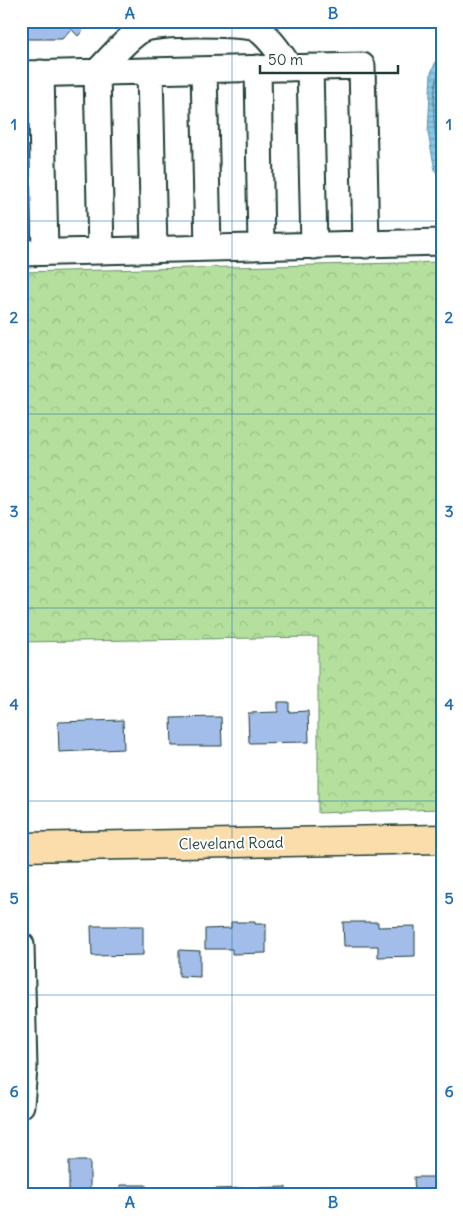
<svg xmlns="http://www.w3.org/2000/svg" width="463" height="1216" viewBox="0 0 463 1216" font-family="Delius,sans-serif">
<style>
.forest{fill:url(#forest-crowns);stroke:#6a8e68}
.water{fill:url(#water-rules);stroke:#5e90a0}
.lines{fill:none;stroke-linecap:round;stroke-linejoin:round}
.shore{stroke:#49747c;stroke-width:1}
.building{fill:#a3bdea;stroke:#1f3d34}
.minor-casing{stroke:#1f3d34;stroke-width:29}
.major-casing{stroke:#1f3d34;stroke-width:31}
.minor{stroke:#fff;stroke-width:25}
.major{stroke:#faddab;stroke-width:28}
.grid{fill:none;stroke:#1f6fb2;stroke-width:1;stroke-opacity:0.55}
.labels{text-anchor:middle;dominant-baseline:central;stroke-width:4;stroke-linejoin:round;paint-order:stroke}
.street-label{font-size:15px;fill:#1f3d34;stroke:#fff}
.neatline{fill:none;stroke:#1f6fb2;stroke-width:2}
.grid-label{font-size:16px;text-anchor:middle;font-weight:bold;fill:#1f6fb2}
</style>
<defs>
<pattern id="forest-crowns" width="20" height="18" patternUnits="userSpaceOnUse" patternTransform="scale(1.25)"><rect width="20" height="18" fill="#b4df9d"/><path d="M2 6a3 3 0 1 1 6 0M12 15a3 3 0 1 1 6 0" fill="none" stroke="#9ac088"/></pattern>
<pattern id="water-rules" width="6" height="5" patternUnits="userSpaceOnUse" patternTransform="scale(1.25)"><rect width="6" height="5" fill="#88c7e8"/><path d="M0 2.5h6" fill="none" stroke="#6fa3bd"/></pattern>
</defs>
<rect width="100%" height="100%" fill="#fff"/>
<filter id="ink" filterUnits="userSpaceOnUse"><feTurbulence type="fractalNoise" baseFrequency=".02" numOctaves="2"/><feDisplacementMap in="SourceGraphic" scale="10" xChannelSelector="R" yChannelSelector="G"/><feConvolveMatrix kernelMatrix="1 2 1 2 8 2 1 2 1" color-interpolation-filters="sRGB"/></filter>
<g filter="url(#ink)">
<path class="forest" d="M442 262V809L318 813V637L21 642V272Z"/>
<path class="water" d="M442 47V182L435 170 428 133 431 73Z"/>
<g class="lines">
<path class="shore" d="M442 61C429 93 434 134 440 168L442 172
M442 91 440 132 442 144"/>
</g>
<path class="building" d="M21 21H91L78 36 71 29 62 39H21Z
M278 702H289V712L308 711 309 742 249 743 248 713 278 712Z
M221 717 222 746H172L171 718Z
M123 720 124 749 59 752 58 722Z
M231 922H255V924H266V953L232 954V949H205V929L231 928Z
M343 922H378V927L415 926V956L378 957V946H344Z
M91 926H143V955L92 956Z
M179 950 200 951V977L179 976Z
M69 1161H90V1194H120V1185H146V1195H69Z
M414 1177H442V1195H415Z
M286 1187V1195H213V1189Z"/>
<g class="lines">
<g class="minor-casing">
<path id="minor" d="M310 67 314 246
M258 68 261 247
M204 70 208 248
M150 71 154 250
M41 73 45 252
M21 74 362 66 366 245
M101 251 97 72C111 58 125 40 141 30 153 22 241 23 255 28 268 34 282 56 290 68
M21 253 442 242
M21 945 24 1069 21 1105"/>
</g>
<g class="major-casing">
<path id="major" d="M21 847 442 839"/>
</g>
<use href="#minor" class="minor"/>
<use href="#major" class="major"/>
</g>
</g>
<path class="grid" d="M232 21V1195M21 221H442M21 414H442M21 608H442M21 801H442M21 995H442"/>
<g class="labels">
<g class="street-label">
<text transform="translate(231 843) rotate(-1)">Cleveland Road</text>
</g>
</g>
<rect width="463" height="1216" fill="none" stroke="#fff" stroke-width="55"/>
<path d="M260 65v8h138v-8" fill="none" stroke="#1f3d34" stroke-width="2.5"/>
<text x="268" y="65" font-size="15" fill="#1f3d34" stroke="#ffffff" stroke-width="4" paint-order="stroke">50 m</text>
<rect x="28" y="28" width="408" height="1160" class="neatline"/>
<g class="grid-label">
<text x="130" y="19">A</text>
<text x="333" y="19">B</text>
<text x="14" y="130">1</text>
<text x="449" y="130">1</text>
<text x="14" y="323">2</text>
<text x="449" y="323">2</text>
<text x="14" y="517">3</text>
<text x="449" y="517">3</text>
<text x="14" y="710">4</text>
<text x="449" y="710">4</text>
<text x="14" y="904">5</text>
<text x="449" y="904">5</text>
<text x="14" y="1097">6</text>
<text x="449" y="1097">6</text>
<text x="130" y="1208">A</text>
<text x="333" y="1208">B</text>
</g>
</svg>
